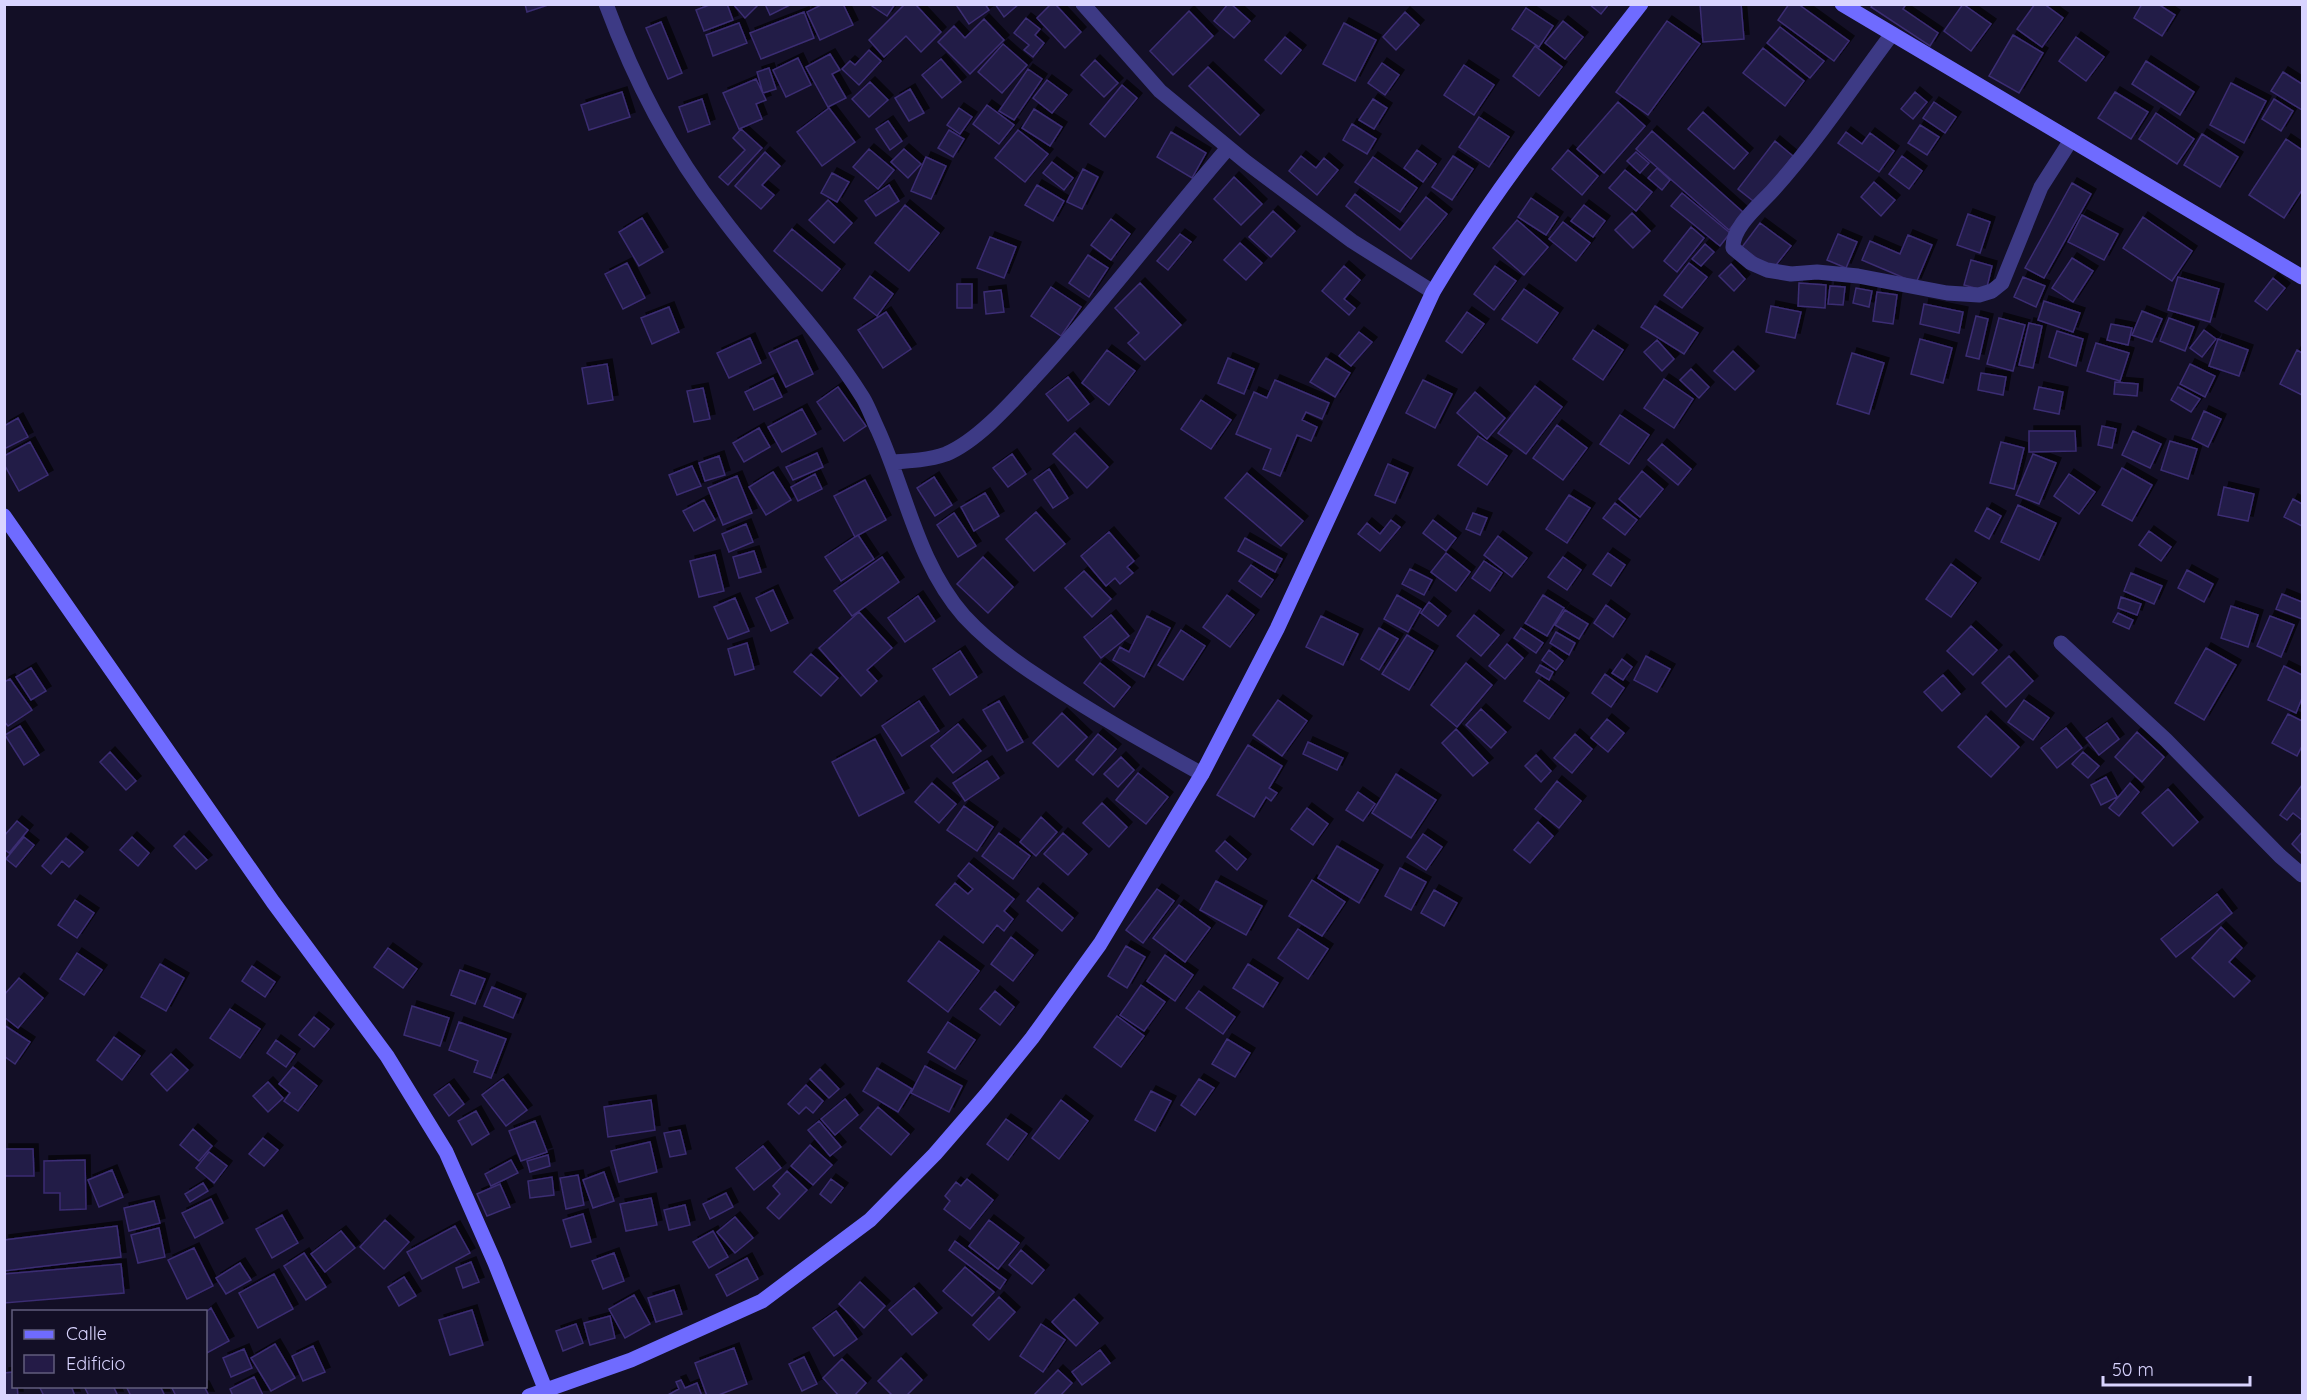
<svg xmlns="http://www.w3.org/2000/svg" width="2307" height="1400" viewBox="0 0 2307 1400" font-family="Quicksand,sans-serif">
<style>
.building{fill:#241b47;stroke:#3b2d73;stroke-width:1.5;filter:url(#shadow)}
.lines{fill:none;stroke-linecap:round;stroke-linejoin:round}
.street{stroke:#3d3a85;stroke-width:15}
.secondary{stroke:#6f6bff;stroke-width:15}
</style>
<defs>
<filter id="shadow"><feDropShadow dx="5" dy="-5" stdDeviation="0" flood-color="#0009"/></filter>
</defs>
<rect width="100%" height="100%" fill="#130f26"/>
<path class="building" d="M525 4H551L527 12Z
M712 4H727L733 20 704 31 696 10Z
M733 4H759L745 18Z
M765 4H792L770 15Z
M823 4H843L853 25 820 40 807 12Z
M869 4H895L887 16Z
M905 4H915L941 32 921 52 906 36 884 57 869 40Z
M959 4H985L989 10 969 24 957 6Z
M995 4H1019L1004 17Z
M1051 4H1055L1081 32 1065 48 1037 18Z
M1228 4H1231L1250 21 1234 38 1214 21Z
M1589 4H1609L1601 14Z
M1700 4H1741L1744 39 1703 42Z
M1789 4H1798L1849 41 1834 61 1778 20Z
M1873 4H1906L1903 9 1938 33 1930 46 1871 7Z
M1963 4 1991 24 1971 51 1944 31Z
M2035 4H2044L2063 18 2042 47 2017 29Z
M2142 4H2158L2175 15 2162 36 2134 18Z
M1526 8 1553 26 1539 47 1512 29Z
M1189 11 1213 36 1173 75 1150 51Z
M804 12 814 38 761 59 750 33Z
M1405 12 1419 25 1396 50 1383 37Z
M1026 18 1040 29 1035 35 1044 43 1033 57 1024 50 1029 45 1014 33Z
M984 19 1004 40 970 74 938 42 954 26 965 38Z
M1563 21 1583 37 1565 59 1545 43Z
M1667 21 1700 44 1648 115 1616 92Z
M661 22 682 73 668 79 646 28Z
M739 23 747 43 713 56 706 35Z
M1344 23 1376 40 1355 81 1323 64Z
M1780 27 1824 61 1810 78 1767 43Z
M2013 35 2043 53 2019 93 1989 76Z
M1285 37 1301 50 1281 74 1265 60Z
M2076 37 2104 57 2086 81 2059 61Z
M1003 44 1027 65 1002 93 978 72Z
M1535 46 1562 67 1539 96 1513 76Z
M1763 48 1804 81 1785 106 1743 73Z
M869 50 881 61 859 85 842 69 850 61 855 65Z
M830 54 840 70 832 74 846 98 828 107 806 67Z
M798 58 811 85 786 97 773 70Z
M941 59 961 82 942 98 922 75Z
M1095 60 1118 83 1104 97 1081 75Z
M2146 61 2194 92 2180 115 2132 84Z
M1382 63 1399 75 1385 95 1368 83Z
M1464 65 1494 85 1474 115 1444 95Z
M1208 67 1259 115 1240 135 1189 86Z
M769 68 776 89 763 93 757 72Z
M1028 69 1042 79 1014 120 999 111Z
M2283 72 2302 84V110L2271 91Z
M756 79 766 100 756 104 762 119 739 129 723 93Z
M1047 80 1067 95 1052 113 1033 98Z
M870 82 888 100 869 117 852 99Z
M2231 83 2266 101 2244 143 2210 125Z
M1122 85 1137 98 1105 137 1090 124Z
M910 89 924 113 909 121 895 98Z
M622 92 630 117 589 130 581 105Z
M1915 92 1927 102 1913 119 1901 109Z
M2115 92 2148 112 2131 139 2098 118Z
M702 99 710 124 688 132 679 107Z
M1373 99 1387 108 1374 129 1359 120Z
M2274 99 2293 111 2281 131 2262 119Z
M1618 102 1645 126 1604 173 1577 149Z
M1934 102 1956 117 1945 133 1923 118Z
M987 105 1014 125 999 144 973 124Z
M829 108 855 142 822 166 797 132Z
M959 108 972 117 960 134 947 125Z
M1034 109 1062 127 1050 146 1022 128Z
M1703 112 1748 153 1734 169 1688 129Z
M2156 113 2194 139 2177 164 2139 139Z
M1479 117 1509 137 1489 167 1459 147Z
M888 121 902 141 890 150 876 129Z
M1352 124 1376 139 1367 154 1343 140Z
M1920 125 1939 137 1927 155 1908 143Z
M741 129 762 148 728 185 719 177 745 150 733 138Z
M949 130 964 139 953 157 938 148Z
M1018 130 1048 154 1025 182 995 158Z
M1652 131 1744 213 1729 230 1636 149Z
M1171 132 1206 153 1192 178 1157 157Z
M1846 132 1862 144 1870 133 1894 151 1879 172 1838 143Z
M2202 134 2238 157 2220 187 2184 165Z
M2286 139 2302 150V190L2284 218 2249 195Z
M1775 141 1793 156 1757 204 1738 189Z
M869 149 894 170 878 189 853 167Z
M904 149 921 164 908 178 891 162Z
M1417 150 1436 164 1423 182 1404 168Z
M1568 150 1598 176 1582 195 1552 169Z
M765 152 780 166 762 185 774 195 761 209 735 186Z
M1636 152 1649 163 1640 173 1627 161Z
M1301 156 1316 168 1324 158 1338 170 1317 195 1289 171Z
M1453 156 1473 169 1452 200 1432 187Z
M1902 156 1922 171 1909 189 1889 174Z
M926 157 946 166 931 199 911 191Z
M1373 157 1417 188 1400 212 1355 182Z
M1052 162 1073 178 1064 190 1043 173Z
M1657 168 1670 180 1662 190 1648 178Z
M1083 169 1098 177 1082 209 1067 202Z
M1625 170 1652 192 1636 211 1609 188Z
M832 173 849 182 837 202 821 193Z
M1234 177 1262 204 1241 225 1214 199Z
M1874 182 1895 200 1881 216 1861 197Z
M2072 183 2091 194 2044 278 2025 268Z
M889 185 899 201 876 216 865 201Z
M1037 185 1064 201 1053 221 1025 205Z
M1682 193 1730 233 1720 246 1671 206Z
M1355 194 1400 230 1426 197 1447 214 1411 259 1346 206Z
M1531 198 1558 217 1546 235 1518 217Z
M828 200 852 223 834 243 809 220Z
M905 205 939 233 909 271 875 243Z
M1584 205 1605 221 1593 237 1571 221Z
M1273 211 1295 231 1271 257 1249 237Z
M1632 213 1650 231 1633 248 1615 230Z
M1968 214 1990 222 1980 253 1957 245Z
M2082 215 2118 234 2104 260 2068 242Z
M2143 217 2192 251 2172 281 2123 248Z
M642 218 663 252 639 266 619 232Z
M1111 219 1130 234 1111 260 1091 245Z
M1517 220 1548 247 1524 275 1493 248Z
M1563 222 1590 243 1576 261 1549 239Z
M1760 223 1791 246 1772 270 1742 247Z
M1691 227 1704 238 1677 272 1664 261Z
M792 229 840 269 822 291 774 251Z
M1180 234 1191 242 1168 270 1157 261Z
M1838 234 1857 242 1846 268 1827 260Z
M1908 235 1932 245 1916 283 1862 260 1870 241 1900 254Z
M990 237 1016 247 1004 278 977 268Z
M1240 243 1262 263 1246 280 1224 260Z
M1705 244 1714 252 1701 266 1692 259Z
M1088 255 1108 268 1089 297 1069 283Z
M2072 258 2093 271 2073 302 2052 288Z
M1971 260 1992 266 1986 291 1964 285Z
M627 263 645 298 623 309 605 274Z
M1689 263 1707 277 1682 308 1664 295Z
M1731 264 1745 279 1734 291 1719 276Z
M1344 266 1360 280 1344 299 1355 308 1349 315 1322 291Z
M1495 266 1516 281 1494 310 1474 294Z
M870 276 893 294 877 316 854 298Z
M2023 277 2045 286 2036 307 2014 297Z
M2178 277 2219 289 2210 322 2168 310Z
M2273 278 2285 288 2267 310 2255 301Z
M1140 283 1181 325 1145 360 1128 343 1139 333 1115 308Z
M1799 283 1826 285 1825 308 1798 306Z
M957 284H972V308H957Z
M1830 286 1845 287 1843 305 1828 304Z
M1051 287 1081 307 1061 336 1031 316Z
M1856 288 1872 291 1869 307 1853 303Z
M1524 289 1558 313 1537 343 1502 319Z
M1001 290 1004 312 986 314 984 292Z
M1877 292 1897 295 1893 324 1873 321Z
M2044 301 2080 313 2073 332 2038 320Z
M1924 304 1963 312 1959 333 1920 324Z
M1655 306 1698 333 1684 354 1641 327Z
M1771 306 1801 312 1795 338 1766 332Z
M669 307 679 332 652 344 641 318Z
M2142 311 2162 319 2152 342 2132 335Z
M886 312 911 349 883 368 858 330Z
M1467 312 1484 324 1462 353 1446 341Z
M1976 316 1988 319 1979 359 1966 356Z
M1999 318 2025 325 2013 371 1987 364Z
M2169 318 2194 327 2185 351 2160 341Z
M2029 323 2042 326 2033 368 2019 365Z
M2111 324 2132 328 2128 345 2107 340Z
M1593 330 1623 350 1603 380 1573 359Z
M2204 330 2216 339 2202 357 2190 348Z
M2057 331 2083 339 2076 366 2049 357Z
M1359 332 1372 342 1351 366 1339 356Z
M750 338 761 363 729 378 717 353Z
M1920 339 1952 348 1943 383 1911 374Z
M2218 339 2248 350 2239 376 2209 366Z
M797 340 813 374 786 387 769 353Z
M1657 340 1674 359 1662 371 1644 352Z
M2096 343 2129 353 2120 381 2087 371Z
M1107 350 1135 371 1109 405 1082 383Z
M2297 350 2302 353V395L2280 384Z
M1733 351 1754 371 1735 390 1714 371Z
M1852 353 1884 363 1869 414 1837 404Z
M1228 358 1254 369 1244 394 1218 383Z
M1326 358 1350 373 1335 397 1310 382Z
M607 364 613 400 588 404 582 368Z
M2190 364 2215 376 2205 397 2180 384Z
M1691 369 1709 387 1699 398 1680 380Z
M1981 373 2006 377 2003 395 1978 390Z
M1068 377 1089 404 1068 421 1046 394Z
M773 378 782 397 754 410 745 392Z
M1664 379 1693 399 1674 428 1644 408Z
M1275 380 1329 403 1322 419 1306 412 1302 420 1317 427 1311 441 1297 435 1280 476 1263 469 1271 449 1236 434 1254 392 1267 398Z
M1423 380 1452 394 1435 428 1406 413Z
M2115 382 2138 384 2137 396 2114 394Z
M1535 386 1562 407 1526 454 1498 433Z
M838 387 866 426 844 441 817 402Z
M2039 387 2063 392 2059 414 2034 409Z
M2178 387 2200 399 2191 412 2171 400Z
M703 388 710 419 694 422 687 391Z
M1475 392 1505 418 1487 439 1457 413Z
M1201 400 1231 420 1211 449 1181 429Z
M802 409 816 434 782 452 768 427Z
M2204 411 2221 419 2208 447 2192 439Z
M1620 415 1649 435 1629 464 1600 444Z
M18 418 28 437 4 449V426Z
M1557 425 1587 448 1563 480 1533 458Z
M2102 426 2116 429 2112 448 2098 445Z
M759 428 770 447 744 462 733 443Z
M2029 431H2075L2076 451 2029 452Z
M2133 431 2161 444 2150 468 2122 455Z
M1075 433 1108 467 1087 488 1053 454Z
M1478 436 1507 456 1487 485 1458 465Z
M2170 441 2197 449 2188 479 2161 470Z
M30 442 48 475 19 491 4 464V456Z
M2001 442 2024 448 2014 489 1990 483Z
M1662 444 1691 469 1678 485 1648 460Z
M817 453 823 467 793 480 786 467Z
M1012 454 1026 474 1008 487 993 468Z
M2033 454 2056 463 2039 504 2016 495Z
M719 456 725 475 705 481 699 463Z
M1388 464 1408 473 1395 503 1375 495Z
M692 466 701 486 677 495 669 475Z
M2122 468 2152 485 2132 521 2102 505Z
M1049 469 1068 498 1053 508 1034 480Z
M1642 471 1663 489 1640 517 1619 499Z
M773 472 791 500 766 515 749 487Z
M1247 473 1303 521 1281 546 1225 498Z
M815 474 822 489 798 501 791 487Z
M2069 474 2095 492 2079 514 2054 496Z
M737 476 752 513 723 525 708 488Z
M934 477 952 505 935 516 917 488Z
M865 480 886 520 855 537 834 496Z
M2224 487 2254 494 2248 521 2218 515Z
M985 493 999 516 974 531 961 507Z
M1569 495 1590 508 1567 543 1546 529Z
M2293 499 2302 504V526L2284 517Z
M704 500 715 520 694 531 683 511Z
M1615 503 1637 520 1625 535 1603 518Z
M2018 505 2056 523 2039 560 2001 542Z
M1987 508 2001 516 1989 539 1975 531Z
M1036 512 1065 544 1034 571 1006 539Z
M954 513 976 546 958 557 937 525Z
M1473 513 1487 518 1480 535 1466 529Z
M1391 520 1400 527 1380 551 1358 534 1367 523 1380 534Z
M1433 520 1456 538 1446 551 1423 533Z
M746 524 753 542 729 552 722 534Z
M2149 531 2171 547 2161 561 2139 545Z
M1109 532 1134 561 1127 567 1133 573 1120 584 1115 578 1106 586 1081 556Z
M858 535 874 559 841 581 825 557Z
M1498 536 1527 558 1512 577 1484 555Z
M1245 538 1282 559 1275 572 1238 551Z
M754 551 761 572 739 578 733 557Z
M1446 553 1470 572 1456 591 1431 572Z
M1608 553 1625 565 1611 586 1593 574Z
M715 555 724 591 699 597 690 561Z
M882 557 899 582 852 616 834 591Z
M983 557 1013 587 988 613 957 584Z
M1563 557 1581 570 1567 590 1548 577Z
M1484 561 1502 573 1490 591 1472 578Z
M1951 564 1976 583 1951 617 1926 599Z
M1251 565 1273 580 1261 597 1239 581Z
M1410 569 1432 580 1424 595 1402 584Z
M2187 570 2213 584 2204 602 2178 588Z
M1084 571 1111 599 1092 617 1065 588Z
M2131 573 2162 586 2154 604 2124 591Z
M773 590 788 623 771 631 756 598Z
M2282 594 2302 602V619L2276 609Z
M1227 595 1254 615 1230 647 1203 627Z
M1397 595 1421 609 1408 632 1384 619Z
M1543 595 1564 608 1547 636 1525 623Z
M918 596 935 621 905 642 888 618Z
M2121 597 2141 604 2137 615 2118 608Z
M735 598 749 631 728 639 714 607Z
M1429 602 1446 616 1438 626 1421 613Z
M1606 605 1625 619 1613 637 1594 623Z
M2231 606 2258 615 2248 647 2221 638Z
M1565 610 1588 624 1579 639 1555 625Z
M859 612 892 648 867 670 877 681 861 696 819 648Z
M2118 613 2133 620 2129 629 2113 622Z
M1111 615 1129 636 1101 658 1084 637Z
M1474 615 1499 635 1481 656 1457 636Z
M1147 616 1170 628 1144 677 1113 660 1120 647 1129 652Z
M1321 616 1358 634 1343 665 1306 647Z
M2270 616 2294 625 2281 657 2257 646Z
M1971 626 1997 650 1973 675 1947 651Z
M1379 628 1398 639 1379 670 1361 659Z
M1521 628 1543 643 1536 653 1514 638Z
M1181 630 1205 646 1183 680 1158 665Z
M1556 632 1575 643 1569 655 1550 643Z
M1407 635 1433 651 1409 690 1382 674Z
M747 643 754 669 735 675 728 649Z
M1507 644 1523 658 1505 679 1489 666Z
M2206 648 2236 665 2204 720 2175 703Z
M1549 650 1563 661 1556 670 1542 660Z
M960 651 977 677 950 695 933 669Z
M811 654 838 678 821 696 794 672Z
M1646 656 1670 669 1657 692 1634 680Z
M2009 656 2033 681 2006 707 1982 683Z
M1622 659 1632 667 1623 680 1612 673Z
M1100 663 1130 687 1114 707 1084 683Z
M1466 663 1492 685 1457 727 1431 705Z
M1540 665 1553 672 1549 680 1536 672Z
M2284 666 2302 675V698L2296 713 2268 700Z
M31 668 46 691 31 700 16 677Z
M1605 674 1624 688 1611 707 1592 693Z
M1943 675 1960 694 1942 711 1924 692Z
M10 679 32 710 8 726 4 721V682Z
M1539 680 1564 698 1549 719 1524 701Z
M1278 700 1307 721 1282 756 1253 735Z
M2024 700 2049 718 2033 740 2008 722Z
M919 701 939 731 902 756 882 726Z
M999 701 1023 742 1007 751 983 710Z
M1481 709 1506 732 1491 748 1466 725Z
M1062 713 1087 737 1058 767 1033 743Z
M2288 714 2302 721V746L2297 756 2272 743Z
M1986 716 2019 747 1991 777 1958 747Z
M1607 719 1624 733 1608 752 1591 738Z
M2107 723 2119 739 2099 755 2086 738Z
M958 724 981 751 953 773 931 746Z
M20 726 39 755 24 765 5 735Z
M2066 728 2082 748 2057 768 2041 748Z
M1456 729 1488 763 1473 776 1442 743Z
M2137 732 2164 757 2142 782 2115 757Z
M1098 734 1116 749 1093 775 1076 760Z
M1575 734 1592 749 1572 773 1554 758Z
M875 739 904 793 859 816 832 762Z
M1308 742 1343 758 1337 770 1303 754Z
M1248 745 1282 766 1269 788 1277 793 1271 801 1266 797 1254 817 1217 795Z
M110 752 136 781 126 790 100 762Z
M2083 752 2099 766 2088 778 2072 764Z
M1536 755 1551 771 1541 782 1525 766Z
M1121 757 1134 770 1118 787 1104 774Z
M987 761 999 778 965 801 953 783Z
M1138 773 1168 797 1146 824 1116 800Z
M1396 774 1436 800 1411 838 1372 813Z
M2106 777 2117 797 2101 805 2091 785Z
M1557 781 1581 801 1559 828 1535 809Z
M932 783 956 804 939 823 915 802Z
M2130 783 2139 792 2119 816 2109 808Z
M2302 785V820L2293 813 2287 820 2280 815Z
M2168 789 2198 822 2173 846 2142 813Z
M1358 792 1375 804 1363 821 1346 810Z
M1102 803 1127 827 1109 847 1083 823Z
M964 806 993 827 977 851 947 830Z
M1307 808 1328 824 1313 845 1291 829Z
M1041 817 1057 832 1036 856 1020 842Z
M17 821 28 830 9 853 4 849V836Z
M1538 822 1553 836 1530 863 1514 850Z
M2302 832V854L2292 844Z
M999 833 1030 856 1013 879 982 856Z
M1063 833 1087 854 1068 875 1044 854Z
M1423 834 1442 847 1426 870 1407 857Z
M184 836 207 860 196 869 174 846Z
M24 837 34 845 16 867 6 859Z
M132 837 149 853 138 866 120 850Z
M66 838 83 852 69 867 62 861 51 874 42 866Z
M1225 841 1246 859 1237 870 1216 851Z
M1337 846 1378 870 1359 903 1318 878Z
M969 863 1014 899 1004 911 1013 919 1004 931 997 925 983 943 936 905 955 883 968 894 973 889 958 876Z
M1400 868 1426 882 1411 910 1385 896Z
M1312 880 1345 902 1322 936 1289 916Z
M1216 881 1262 906 1246 935 1200 910Z
M1038 888 1073 918 1062 931 1027 901Z
M1157 889 1174 901 1143 943 1126 930Z
M1434 890 1457 903 1444 926 1421 913Z
M2217 894 2232 913 2176 957 2161 939Z
M75 900 94 913 77 938 58 925Z
M1179 905 1210 928 1185 962 1153 938Z
M2221 927 2242 948 2229 962 2250 981 2234 997 2192 958Z
M1298 929 1328 949 1308 979 1278 958Z
M1011 937 1033 955 1013 981 991 964Z
M939 941 979 971 948 1012 908 981Z
M1126 946 1145 957 1127 988 1108 976Z
M388 948 417 969 403 988 374 967Z
M77 953 102 970 84 995 60 979Z
M1165 955 1193 975 1175 1001 1147 981Z
M160 964 184 978 166 1011 141 997Z
M1248 964 1278 983 1263 1007 1233 988Z
M252 966 275 982 265 997 242 981Z
M460 970 485 979 475 1004 451 995Z
M19 978 43 998 18 1028 4 1017V995Z
M1141 985 1165 1002 1144 1031 1120 1015Z
M492 987 521 999 513 1018 484 1006Z
M995 991 1014 1007 1000 1025 980 1009Z
M1199 991 1235 1017 1223 1034 1186 1008Z
M412 1006 449 1018 440 1046 404 1035Z
M230 1009 260 1029 240 1058 210 1038Z
M1117 1016 1144 1036 1121 1067 1094 1047Z
M314 1017 329 1029 314 1047 299 1035Z
M459 1022 506 1039 491 1078 474 1072 478 1061 449 1050Z
M948 1022 975 1040 955 1069 928 1052Z
M4 1025 30 1042 15 1064 4 1056Z
M114 1037 140 1056 122 1080 97 1060Z
M1227 1039 1250 1053 1235 1077 1212 1064Z
M276 1040 295 1054 286 1067 267 1053Z
M171 1054 188 1070 167 1091 151 1074Z
M925 1066 962 1086 949 1112 911 1093Z
M293 1067 317 1086 298 1111 284 1101 290 1093 279 1084Z
M877 1068 912 1089 898 1112 863 1091Z
M820 1069 839 1089 829 1098 810 1079Z
M503 1079 527 1110 506 1126 482 1095Z
M1199 1079 1214 1088 1195 1115 1181 1105Z
M268 1082 283 1098 268 1112 253 1096Z
M449 1084 464 1104 449 1116 434 1095Z
M806 1085 823 1101 813 1113 806 1107 799 1114 788 1104Z
M1151 1091 1171 1101 1155 1131 1135 1120Z
M845 1099 858 1115 835 1135 821 1119Z
M651 1100 655 1130 608 1137 604 1107Z
M1061 1100 1088 1121 1059 1159 1032 1138Z
M878 1107 909 1134 891 1155 860 1128Z
M476 1111 489 1134 472 1145 458 1121Z
M1006 1119 1027 1134 1008 1160 987 1144Z
M535 1121 547 1152 521 1161 509 1131Z
M819 1121 841 1147 830 1156 808 1130Z
M193 1129 212 1146 199 1161 180 1145Z
M680 1130 686 1154 670 1157 664 1133Z
M263 1138 278 1150 264 1166 249 1154Z
M650 1142 657 1172 619 1182 611 1151Z
M810 1145 832 1165 813 1185 791 1166Z
M763 1146 781 1168 754 1190 736 1168Z
M4 1149H33L34 1176H4Z
M209 1152 227 1166 214 1183 196 1168Z
M548 1155 550 1166 530 1172 527 1161Z
M85 1160 86 1209 60 1210V1193H44V1161Z
M511 1160 518 1173 491 1186 485 1174Z
M112 1170 123 1197 99 1207 88 1180Z
M787 1171 807 1190 779 1219 767 1208 780 1194 773 1186Z
M604 1172 614 1201 593 1208 583 1180Z
M578 1175 584 1205 566 1209 560 1178Z
M552 1177 554 1195 530 1198 528 1181Z
M831 1179 843 1188 831 1203 820 1194Z
M967 1179 993 1200 970 1229 944 1209 950 1201 945 1196 956 1182 961 1186Z
M203 1183 208 1191 190 1202 185 1194Z
M500 1184 510 1207 487 1216 477 1194Z
M726 1193 733 1207 710 1219 703 1204Z
M651 1198 657 1225 626 1231 620 1204Z
M211 1199 223 1223 195 1238 182 1213Z
M154 1201 160 1223 129 1231 124 1208Z
M685 1205 690 1225 669 1230 664 1210Z
M583 1214 591 1242 571 1247 563 1220Z
M282 1215 298 1243 272 1258 256 1229Z
M735 1217 753 1238 735 1253 717 1232Z
M385 1220 409 1242 384 1269 360 1247Z
M989 1220 1019 1243 998 1269 969 1246Z
M117 1226 121 1257 4 1271V1240Z
M455 1226 470 1253 422 1279 407 1252Z
M159 1228 165 1257 138 1263 131 1235Z
M341 1231 355 1248 325 1272 311 1254Z
M713 1231 728 1257 709 1268 693 1242Z
M955 1241 1006 1280 1000 1289 949 1250Z
M194 1248 213 1286 187 1299 168 1260Z
M1021 1250 1044 1270 1032 1284 1009 1265Z
M304 1253 326 1287 306 1300 284 1266Z
M614 1253 624 1281 603 1289 592 1261Z
M747 1258 758 1279 727 1296 716 1275Z
M471 1262 479 1282 463 1288 456 1268Z
M240 1263 251 1280 226 1294 216 1278Z
M121 1264 124 1293 4 1303V1274Z
M965 1267 994 1292 972 1316 943 1291Z
M274 1274 293 1309 258 1328 239 1293Z
M404 1277 416 1296 399 1306 388 1287Z
M860 1282 885 1306 864 1328 839 1304Z
M914 1288 937 1313 912 1335 889 1310Z
M674 1290 682 1314 656 1322 648 1298Z
M634 1295 650 1324 625 1338 609 1309Z
M999 1297 1015 1312 989 1340 973 1325Z
M1074 1299 1098 1323 1076 1346 1052 1322Z
M211 1308 229 1341 207 1353 206 1349V1312Z
M472 1310 483 1345 450 1355 439 1320Z
M836 1311 857 1339 834 1356 813 1328Z
M610 1316 615 1338 590 1345 584 1323Z
M576 1324 583 1343 563 1351 556 1331Z
M1041 1324 1065 1340 1043 1372 1020 1356Z
M275 1344 295 1378 271 1391 251 1358Z
M313 1346 325 1372 303 1381 292 1356Z
M734 1348 747 1384 716 1396H707L695 1363Z
M244 1349 252 1368 231 1377 223 1358Z
M1100 1350 1110 1363 1082 1385 1072 1372Z
M804 1357 817 1384 802 1391 789 1364Z
M901 1358 922 1380 906 1396H893L878 1381Z
M842 1359 866 1383 854 1396H839L823 1378Z
M1058 1370 1072 1383 1060 1396H1033Z
M14 1372V1386H17L18 1396H4V1373Z
M254 1377 263 1395 233 1396 230 1389Z
M681 1380 685 1388 697 1383 702 1396H666L679 1389 676 1382Z
M39 1386H71L75 1396H44Z
M84 1386H113L118 1396H89Z
M126 1386H160L165 1396H131Z
M171 1386H204L209 1396H176Z"/>
<g class="lines">
<path class="street" d="M606 4C635 82 670 150 721 216 767 278 822 332 863 398 869 408 873 420 878 430 906 492 918 564 964 616 987 641 1014 661 1042 679 1094 714 1148 744 1202 774
M1083 4 1160 91 1246 162 1352 241 1433 292
M1892 34C1853 86 1817 141 1774 189 1761 204 1732 226 1733 248L1751 263 1767 270 1791 274 1817 272 1858 276 1947 293 1979 295 1992 291 2002 283 2041 187 2071 140
M892 462C910 461 929 460 946 454 977 441 1009 405 1032 380 1101 306 1162 224 1228 148
M2061 643 2166 740 2280 856 2302 875"/>
<path class="secondary" d="M1842 4 2302 277
M4 516 273 902 387 1056 446 1152 495 1263 548 1396
M529 1396 631 1360 762 1301 870 1220 935 1154 986 1095 1032 1038 1100 944 1202 774 1277 629 1433 292C1494 189 1568 98 1641 4"/>
</g>
<rect width="2307" height="1400" fill="none" stroke="#d9d4ff" stroke-width="12"/>
<rect x="12" y="1310" width="195" height="78" fill="#130f26" stroke="#625e7d" stroke-width="1.5"/>
<rect x="24" y="1330" width="30" height="9" fill="#6f6bff" stroke="#625e7d" stroke-width="1.5"/>
<text x="66" y="1340" font-size="18" fill="#d9d4ff">Calle</text>
<rect x="24" y="1355" width="30" height="18" fill="#241b47" stroke="#625e7d" stroke-width="1.5"/>
<text x="66" y="1370" font-size="18" fill="#d9d4ff">Edificio</text>
<path d="M2103 1376v9h147v-9" fill="none" stroke="#d9d4ff" stroke-width="3"/>
<text x="2112" y="1376" font-size="18" fill="#d9d4ff" stroke="#130f26" stroke-width="4.5" paint-order="stroke">50 m</text>
</svg>
